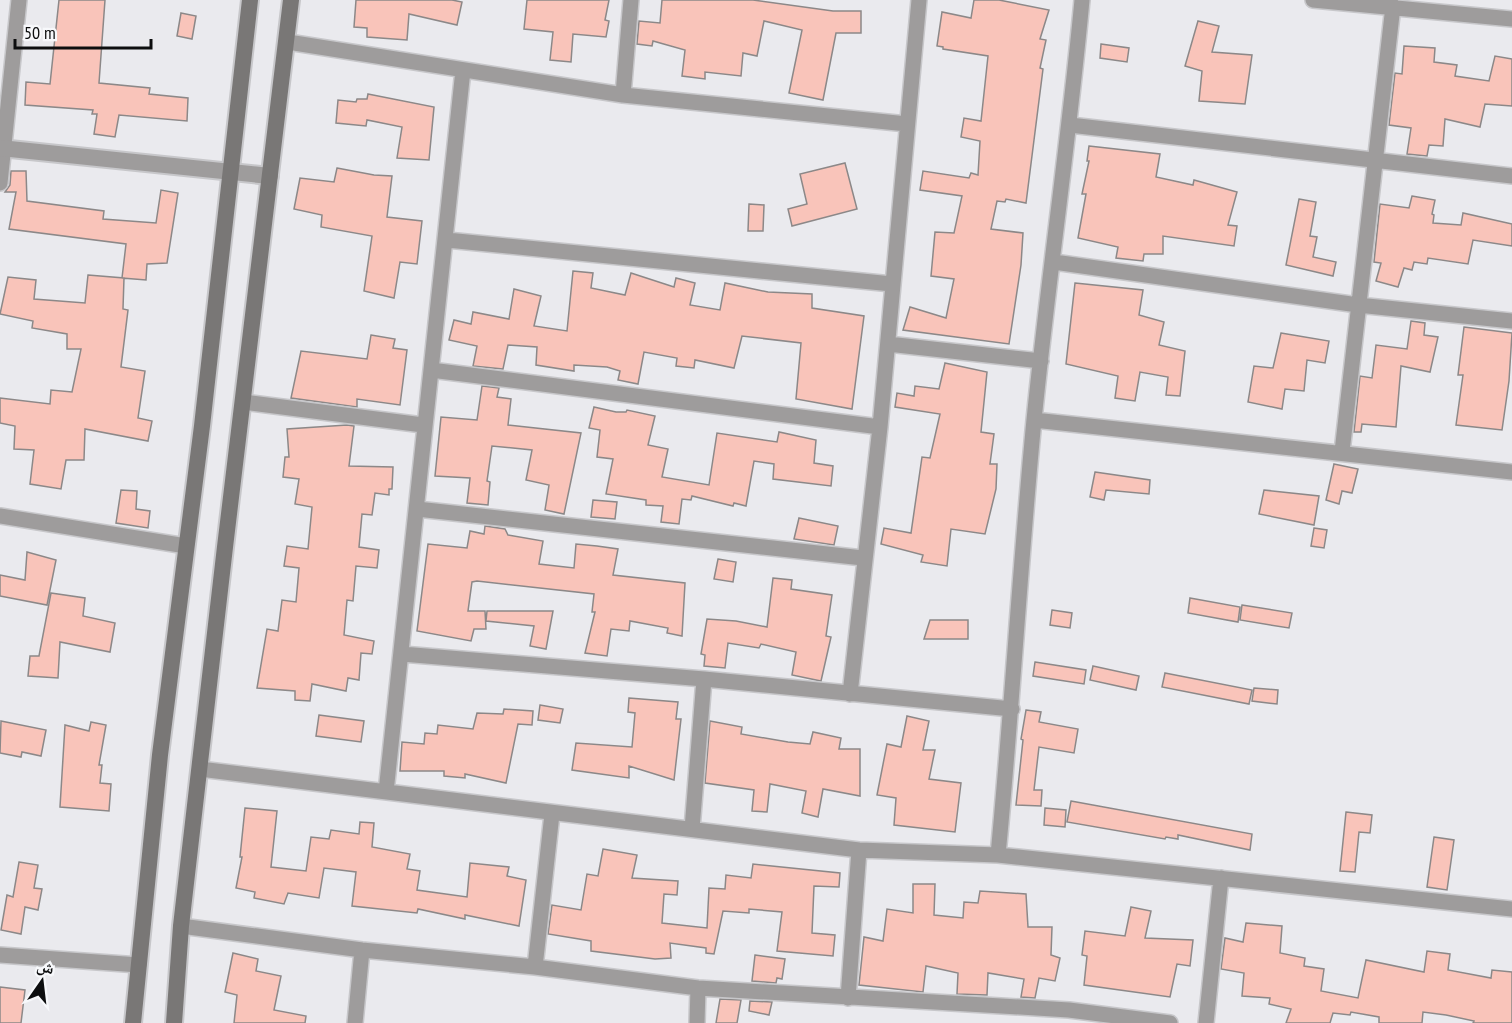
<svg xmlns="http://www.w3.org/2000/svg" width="1512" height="1023" viewBox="0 0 1512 1023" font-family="'PT Sans Narrow','Noto Naskh Arabic',sans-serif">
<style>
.building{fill:#f9c4ba;stroke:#8c8888;stroke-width:1.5}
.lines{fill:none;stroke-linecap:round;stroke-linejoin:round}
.minor-casing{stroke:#c7c7ca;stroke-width:18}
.tertiary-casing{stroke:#c7c7ca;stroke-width:20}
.secondary-casing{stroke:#c7c7ca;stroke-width:20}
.minor{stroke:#9e9c9c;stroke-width:15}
.tertiary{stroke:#9e9c9c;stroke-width:16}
.secondary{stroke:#797776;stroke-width:16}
</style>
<rect width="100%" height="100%" fill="#eaeaee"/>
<path class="building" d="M59 0H105L99 83 150 88 149 94 188 98 187 121 119 115 115 137 94 134 97 114H92L93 110 25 105 26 82 50 84Z
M356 0H452L462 2 457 25 409 14 407 40 367 37V28L354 27Z
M527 0H609L605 20 609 21 606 37 573 34 571 62 550 60 553 32 524 29Z
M662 0H753L833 11H861V33H836L823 100 789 93 802 30 764 21 757 56 743 53 741 76 705 72V79L682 76 685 50 653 41 652 46 637 44 639 21 660 23Z
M974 0H999L1049 10 1040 39 1046 40 1040 68 1043 69 1026 203 1006 199 1005 202 997 201 991 229 1023 233 1021 265 1009 344 903 330 910 307 946 318 954 279 931 276 935 232 954 233 962 196 920 190 923 171 969 178 971 173 978 175 980 141 961 137 964 118 981 121 988 56 943 49V47L937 46 942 12 971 18Z
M181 13 196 16 192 39 177 36Z
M1198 21 1219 26 1212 52 1252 55 1245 104 1199 101 1202 71 1185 66Z
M1101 44 1129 48 1127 62 1100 58Z
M1404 46 1435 48 1434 62 1457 65 1455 76 1489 81 1495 56 1512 59V106L1485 104 1480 127 1445 119 1443 146 1429 145 1427 156 1407 154 1411 128 1389 125 1395 73 1402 74Z
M368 94 434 107 429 160 397 158 402 127 367 120 366 126 336 123 338 100 356 102 357 99H367Z
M1089 146 1160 154 1156 177 1193 185 1194 180 1237 192 1228 225 1237 226 1234 246 1163 236V254H1144L1143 261 1116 258 1118 247 1078 238 1086 194H1082L1089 161H1087Z
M845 163 857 209 792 226 788 209 807 204 800 174Z
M337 168 374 175 392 176 387 217 422 221 417 264 400 262 394 298 364 291 372 236 321 227 322 215 294 209 300 178 334 182Z
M11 171H26L27 201 104 211 103 219 156 223 161 190 178 193 167 263 147 264 146 280 122 278 126 244 9 229 16 192H5L10 185Z
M1412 196 1435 200 1432 214 1434 215 1433 223 1461 225 1463 213 1512 224V246L1473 240 1468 264 1428 258 1427 264 1414 262 1412 270 1404 268 1398 287 1376 281 1381 263 1374 262 1380 204 1409 208Z
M1299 199 1316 202 1310 236 1317 237 1313 257 1336 262 1333 276 1286 265Z
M749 204 764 205 763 231H748Z
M573 271 593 273 591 288 625 295 631 273 674 287 676 278 695 283 690 305 720 310 725 283 768 292 812 294V308L864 316 852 409 796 399 801 343 742 336 734 368 695 360 694 368 676 366 677 358 644 352 638 384 618 380 620 371 607 367 574 365V371L536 365 537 347 508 345 503 369 473 366 477 346 449 340 454 320 471 324 473 312 509 319 514 289 541 296 534 326 567 331Z
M88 275 124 278 123 309 128 310 121 367 145 371 138 418 152 421 148 441 85 429 84 460H66L61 489 30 484 34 450 14 449 15 426 0 423V398L50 404 51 390 72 392 81 349H67V334L32 328 33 321 0 314 8 277 36 280 34 299 85 303Z
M1075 283 1143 290 1139 315 1164 322 1159 345 1185 351 1180 396 1166 395 1168 377 1140 372 1135 401 1115 398 1118 376 1066 364Z
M1411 321 1425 323 1424 335 1438 337 1430 372 1401 366 1396 427 1362 424 1361 432H1354L1360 376 1372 378 1376 345 1407 349Z
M1464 327 1512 333 1509 381 1502 430 1456 425 1463 375H1458Z
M1281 333 1329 341 1325 363 1307 360 1304 391 1285 389 1282 409 1248 402 1254 366 1273 368Z
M371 335 395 339 393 348 407 350 400 405 357 399V407L291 398 301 351 367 359Z
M945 363 987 372 981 432 994 434 990 464H997L996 489 985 534 951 529 947 566 921 562 923 555 881 544 884 528 911 533 922 457 930 458 940 414 895 407 897 393 914 396 915 386 939 389Z
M482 386 499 388 497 397 511 399 508 425 581 433 564 514 545 510 549 485 526 480 532 450 492 446 487 481 490 482 488 505 467 503 470 478 435 476 441 417 477 420Z
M594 407 616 412H626L627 410 655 416 648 445 668 449 662 477 709 485 717 433 777 442 779 432 816 440 814 463 833 466 831 486 773 479 774 464 754 461 746 506 734 503 733 506 692 496 691 500 682 499 679 524 661 522 663 506 646 505V500L606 494 613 459 597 457 600 430 589 428Z
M347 425 354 426 349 466 393 467 392 489H389V495L375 493 372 515 362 514 359 547 379 550 377 568 356 566 353 601 347 600 344 635 374 641 372 654 361 653 359 680 348 678 346 691 312 684 310 701 295 700V691L257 688 267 629 278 631 282 600 296 602 299 568 284 566 287 546 308 549 312 507 295 504 299 479 283 477 285 457H289L287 429Z
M1334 464 1358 469 1352 493 1342 491 1339 504 1326 500Z
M1095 472 1150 480 1149 494 1106 490 1104 500 1090 497Z
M121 490 137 491 136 509 150 511 148 528 116 523Z
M1264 490 1319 496 1314 525 1259 514Z
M593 500 617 502 615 519 591 517Z
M799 518 838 526 834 545 794 539Z
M485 526 505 529 508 535 543 541 539 564 574 568 576 544 597 546 618 549 613 575 685 583 682 636 667 633 668 628 630 621 629 631 611 629 607 656 585 653 595 612H592L594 594 477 581 472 582 468 611H485L486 629H474L471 641 417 631 428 544 467 548 470 531 484 534Z
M1314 528 1327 530 1324 548 1311 546Z
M27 552 56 560 47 605 0 596V575L25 580Z
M718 559 736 562 733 582 714 579Z
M773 578 792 580 791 589 832 595 826 636 831 637 821 681 792 675 796 652 761 644 759 648 728 643 725 668 704 666 705 655 701 654 707 619 736 621 767 627Z
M51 593 85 598 83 616 115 623 110 652 60 642 58 678 28 676 30 656H39Z
M1190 598 1240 607 1238 622 1188 613Z
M1242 605 1292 613 1289 628 1240 620Z
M1052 610 1072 613 1070 628 1050 625Z
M487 611H553L546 649 530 646 534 626 486 621Z
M930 620H968V639H924Z
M1035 662 1086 670 1084 684 1033 676Z
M1093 666 1139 676 1136 690 1090 680Z
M1165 673 1252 690 1249 704 1162 687Z
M1254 688 1278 690 1277 704 1252 701Z
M629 698 678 702 676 719H681L674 780 629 766V778L572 770 576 743 632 747 635 713 628 712Z
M540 705 563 709 560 723 538 720Z
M504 709 533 711 532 725 518 724 506 783 465 774V778L444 776V771H400L402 742 424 744 425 733 437 734 438 725 473 729 477 713 503 714Z
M1026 710 1041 712 1039 722 1078 729 1074 753 1039 747 1034 790H1042L1041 806 1016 805 1023 740 1021 739Z
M319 715 364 721 361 742 316 736Z
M907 716 929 721 923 750H935L929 779 961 783 955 832 894 825 896 798 877 795 887 744 901 747Z
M1 721 46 730 41 756 22 752 21 757 0 753Z
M710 721 742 727 741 734 788 742 810 744 813 732 841 738 839 749H860V796L823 789 818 817 802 813 806 791 770 784 767 812 752 811 754 790 705 783Z
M91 722 106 725 99 765H102L100 783 111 784 109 811 60 807 65 725 89 731Z
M1071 801 1252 834 1250 850 1178 835V839L1166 837 1165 839 1067 822Z
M245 808 277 811 271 867 306 871 311 837 329 839 331 830 359 834 360 822 374 823 372 847 410 854 407 869 420 871 417 890 467 897 470 863 509 867 507 876 526 880 519 926 465 915V919L418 909 417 913 352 906 356 872 324 868 319 898 288 893 284 904 254 898 255 892 236 888 242 857H240Z
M1045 808 1066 810 1065 827 1044 825Z
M1346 812 1372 815 1370 833 1359 832 1355 872 1340 871Z
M1434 837 1454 840 1447 890 1427 887Z
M603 849 637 855 632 878 678 881 677 895 664 894 662 923 707 928 709 888 725 889 726 875 751 878 753 864 840 873 839 887 814 886 812 933 835 935 833 956 777 951 782 912 749 909V913L723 911 714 954 706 953V948L670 943 671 958 655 959 591 951V941L548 934 552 905 581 910 587 874 598 876Z
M19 862 38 865 34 888 42 889 38 910 25 907 21 934 1 930 7 895 13 897Z
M913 884H935L934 915 963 918 964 902 978 903 980 891 1026 894 1028 927H1052L1051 955 1060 958 1055 981 1039 978 1035 998 1021 997 1024 979 988 973 987 995 957 994 958 973 926 966 923 992 859 985 864 937 883 941 887 909 913 913Z
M1131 907 1151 911 1145 938 1193 940 1190 966 1177 964 1170 997 1084 985 1087 956 1082 955 1085 931 1125 936Z
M1246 923 1282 926 1280 953 1305 958 1304 966 1324 969 1321 991 1358 998 1366 960 1424 972 1427 951 1450 954 1448 970 1491 978 1492 970 1512 972V1023H1473L1474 1021 1446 1015 1423 1012 1422 1023H1379V1017L1351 1012 1350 1015 1333 1013 1330 1023H1286L1291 1009 1269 1004 1270 998 1242 996 1244 973 1221 969 1225 938 1243 942Z
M233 953 258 959 256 971 281 976 274 1010 306 1016 305 1023H234L237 995 225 992Z
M755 955 785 959 782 979 777 978 776 983 752 981Z
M0 987 25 990 21 1023H0Z
M720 999 741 1000 737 1023H716Z
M750 1001 772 1002 769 1015 749 1011Z"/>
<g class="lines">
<g class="minor-casing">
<path id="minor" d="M1313 0 1512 19
M288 42 623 95 907 124
M623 95 631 0
M1070 125 1512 176
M0 183 19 0
M447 240 892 284
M1054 262 1358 305 1512 321
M888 344 1041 361
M431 370 880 427
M243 402 423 425
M1034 420 1512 472
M1342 452 1393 6
M417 509 863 558
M0 516 186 546
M402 654 704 679 1012 709
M850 694 880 427 919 0
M200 769 859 850 998 855 1512 909
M386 792 463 70
M692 829 704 679
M998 855C1012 710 1020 565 1034 420 1048 280 1069 140 1082 0
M181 926 362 950 535 967 698 988 1069 1010 1170 1023
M0 955 139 965
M535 967 552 814
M848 998 859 850
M355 1023 362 950
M697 1023 698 988
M1206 1023 1221 878"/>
</g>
<g class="tertiary-casing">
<path id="tertiary" d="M0 148 270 176"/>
</g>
<g class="secondary-casing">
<path id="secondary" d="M133 1023 160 755 202 426 250 0
M174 1023 181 926 225 547 291 0"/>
</g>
<use href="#minor" class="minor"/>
<use href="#tertiary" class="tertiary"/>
<use href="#secondary" class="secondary"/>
</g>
<g transform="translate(42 981) rotate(14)" stroke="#f7f8fb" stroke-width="4.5" paint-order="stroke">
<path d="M0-4.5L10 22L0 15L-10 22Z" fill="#0d0e0f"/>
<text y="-9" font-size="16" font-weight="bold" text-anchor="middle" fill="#0d0e0f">ش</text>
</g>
<path d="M15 39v9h136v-9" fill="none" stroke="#0d0e0f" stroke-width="3"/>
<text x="24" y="39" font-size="18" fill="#0d0e0f" stroke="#f7f8fb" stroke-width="4.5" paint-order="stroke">50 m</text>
</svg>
